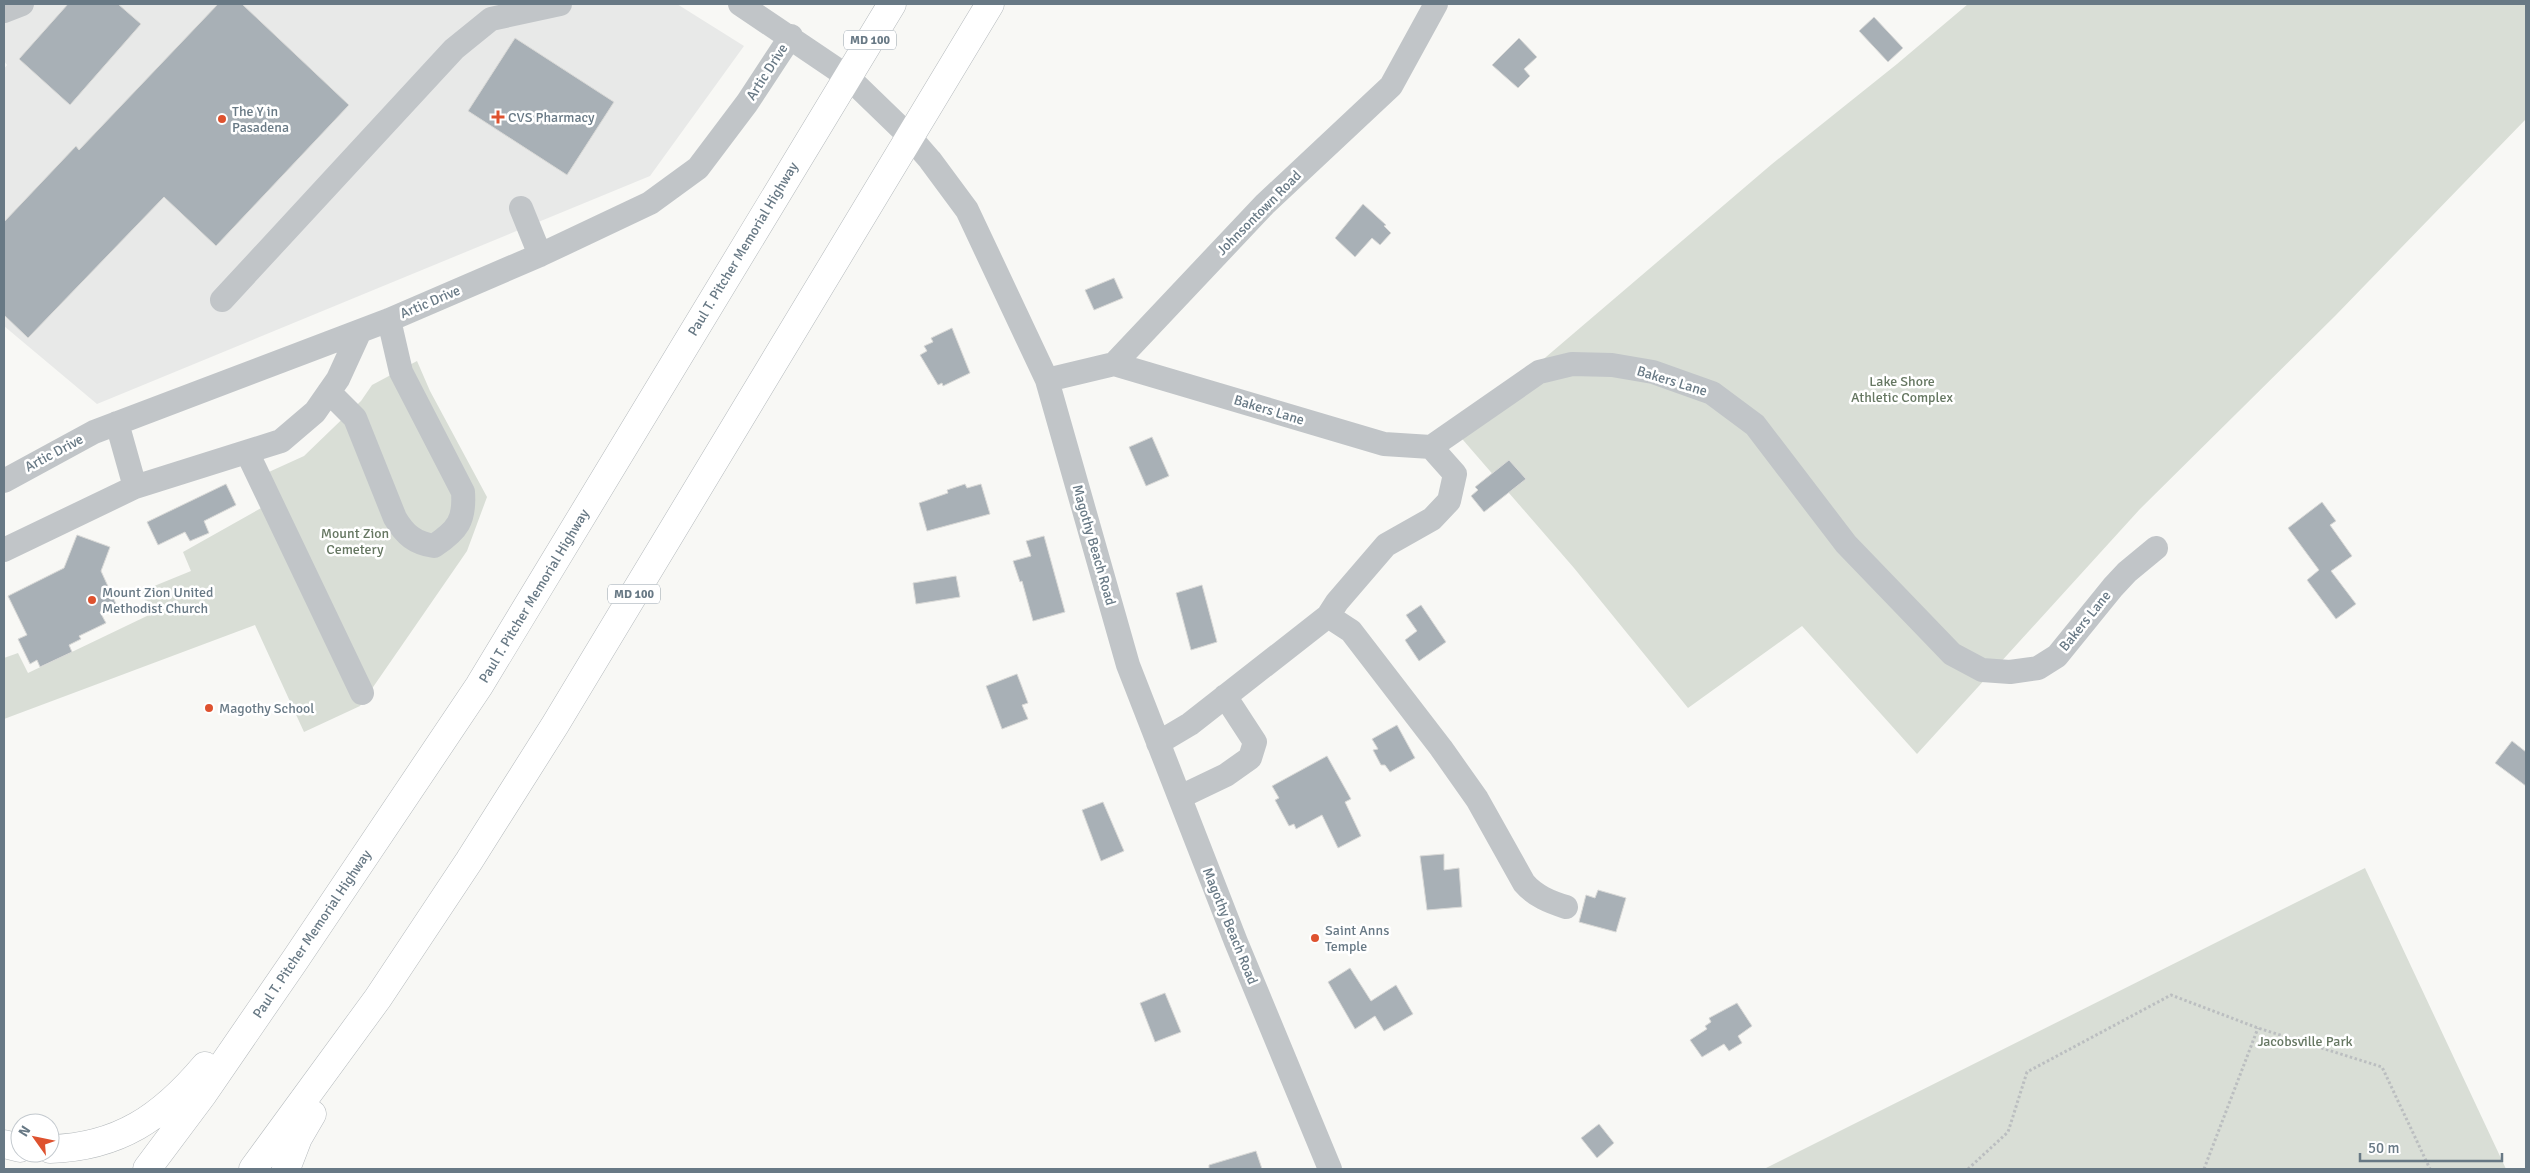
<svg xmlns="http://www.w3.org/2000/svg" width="2530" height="1173" viewBox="0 0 2530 1173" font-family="Signika,sans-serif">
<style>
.built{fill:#e8e9e8}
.green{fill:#d9ded6}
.building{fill:#a8b0b6;stroke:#d9d9d7}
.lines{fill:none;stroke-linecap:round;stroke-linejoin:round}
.major-casing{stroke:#b4b9bc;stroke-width:29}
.path{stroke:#bbbec0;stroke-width:3;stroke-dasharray:2.5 2.5;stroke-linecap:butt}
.minor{stroke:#c1c5c8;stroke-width:24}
.major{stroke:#fff;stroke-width:28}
.poi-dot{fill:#de522f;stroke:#fff;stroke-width:2}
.labels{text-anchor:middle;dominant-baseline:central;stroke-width:5;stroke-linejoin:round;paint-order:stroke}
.shield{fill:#fff;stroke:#95a1aa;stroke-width:1}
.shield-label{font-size:12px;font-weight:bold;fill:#687985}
.street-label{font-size:14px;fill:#687985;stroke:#fff}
.poi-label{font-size:14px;fill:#687985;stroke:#fff;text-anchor:start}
.park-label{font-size:14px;fill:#667762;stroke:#fff}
</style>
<rect width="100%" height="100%" fill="#f8f8f5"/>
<path class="built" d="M4 4H677L744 46 650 176 97 404 4 326V69L7 65 4 61Z"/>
<path class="green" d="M1968 4H2526V119L2335 316 2140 509 1917 754 1802 626 1688 708 1574 568 1457 433 1772 164 1897 64Z
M417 361 430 391 487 497 467 551 360 706 304 732 255 625 4 719V658L18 653 28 673 149 615 142 591 191 571 183 552 263 507 249 481 304 456 361 401 372 385Z
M2365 868 2506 1169H1764Z"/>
<path class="building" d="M68 4H118L141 24 70 105 19 59Z
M218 4H242L349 105 216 246 164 197 28 338 4 315V222L76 146 79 150Z
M1874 17 1903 48 1888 62 1859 31Z
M515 38 614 102 567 175 468 111Z
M1519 38 1537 57 1524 69 1530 76 1518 88 1492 65Z
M1363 204 1386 225 1384 226 1391 233 1380 245 1372 238 1355 257 1335 238Z
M1114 278 1123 298 1094 310 1085 290Z
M952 328 970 373 943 386 942 383 938 385 920 355 927 351 924 346 933 342 931 338Z
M1152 437 1169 476 1146 486 1129 447Z
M1509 460 1526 479 1484 512 1471 496 1478 490 1475 487Z
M226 484 236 505 204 521 209 533 190 541 185 532 158 545 147 522Z
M965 484 967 488 981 484 990 514 927 531 919 503 948 493 947 490Z
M2322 502 2336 521 2330 525 2352 556 2331 571 2356 604 2336 619 2307 580 2319 570 2288 528Z
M77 535 110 547 101 571 116 604 100 612 106 623 79 636 81 639 69 645 72 652 40 667 37 660 30 664 18 639 27 635 8 596 64 568Z
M1044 536 1065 612 1033 621 1022 581 1020 582 1013 561 1031 556 1026 541Z
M956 576 960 597 916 604 913 583Z
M1202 585 1217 642 1191 650 1176 593Z
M1421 605 1446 642 1419 661 1405 640 1417 631 1406 615Z
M1017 674 1028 703 1022 705 1028 719 1002 729 986 686Z
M1397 725 1415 758 1390 772 1385 765H1381L1373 750 1378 749 1372 739Z
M2512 741 2526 752V786L2495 763Z
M1327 756 1351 799 1345 802 1361 836 1338 848 1322 815 1296 829 1294 824 1289 826 1275 800 1279 798 1272 786Z
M1103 802 1124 851 1101 861 1082 810Z
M1444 854V870L1459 868 1462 907 1427 910 1420 856Z
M1598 890 1626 898 1616 932 1579 922 1586 895 1595 898Z
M1350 968 1371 1001 1396 985 1413 1014 1384 1031 1375 1016 1355 1029 1328 982Z
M1165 993 1181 1032 1155 1042 1140 1003Z
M1737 1003 1752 1026 1738 1036 1742 1043 1729 1051 1724 1044 1702 1057 1690 1040 1707 1029 1705 1026 1711 1022 1709 1018Z
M1599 1124 1614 1143 1597 1158 1581 1138Z
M1256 1151 1262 1169H1209V1165Z"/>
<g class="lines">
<g class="major-casing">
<path id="major" d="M4 1144 20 1148
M50 1149C119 1147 162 1117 205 1066
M147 1169 203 1094 295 960 479 686 892 4
M253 1169 378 998 469 861 555 725 990 4
M286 1169 298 1138 312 1114"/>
</g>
<path class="path" d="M1968 1169 2008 1132 2027 1072 2171 995 2258 1028 2382 1067 2430 1169
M2204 1169 2258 1028"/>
<path class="minor" d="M740 4 848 77 910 137 930 160 967 210 1047 380 1128 665 1236 942 1330 1169
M4 11 22 4
M521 208 540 255
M222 300 454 49 491 19 560 4
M1114 364 1384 444 1431 447 1539 372 1572 364 1612 365 1653 372 1712 393 1755 425 1846 544 1952 654 1982 670 2010 672 2038 668 2057 656 2113 587 2127 572 2156 548
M1047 380 1114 364 1265 204 1391 86 1436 4
M329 392 355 418 395 518C405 535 415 543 434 546 458 530 465 520 463 492L401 372 389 320
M117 423 135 487
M247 452 362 693
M4 481 94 432 389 320 540 255 650 203 698 168 747 103 791 36
M4 550 135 487 281 441 315 412 338 379 360 331
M1328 616 1337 602 1386 545 1432 519 1449 501 1455 474 1431 447
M1158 743 1190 724 1328 616 1351 631 1441 748 1477 799 1524 883C1535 896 1550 902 1566 907
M1180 797 1226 775 1250 758 1255 742 1225 696"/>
<use href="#major" class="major"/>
</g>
<g class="poi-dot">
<path d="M495.5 109.5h5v5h5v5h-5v5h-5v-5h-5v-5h5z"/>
<circle cx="222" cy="119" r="5"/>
<circle cx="92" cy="600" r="5"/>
<circle cx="209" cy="708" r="5"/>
<circle cx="1315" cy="938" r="5"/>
</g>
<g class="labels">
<g class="shield">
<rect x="844" y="30.5" width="52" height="19" rx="4"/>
<rect x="608" y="584.5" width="52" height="19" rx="4"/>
</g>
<g class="shield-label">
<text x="870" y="40">MD 100</text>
<text x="634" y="594">MD 100</text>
</g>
<g class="street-label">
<text transform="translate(767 72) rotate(-57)">Artic Drive</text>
<text transform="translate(1259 213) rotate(-45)">Johnsontown Road</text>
<text transform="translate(743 249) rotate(-59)">Paul T. Pitcher Memorial Highway</text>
<text transform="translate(430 302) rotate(-23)">Artic Drive</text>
<text transform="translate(1672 381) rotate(17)">Bakers Lane</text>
<text transform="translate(1269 410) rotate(17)">Bakers Lane</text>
<text transform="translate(54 453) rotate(-28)">Artic Drive</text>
<text transform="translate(1094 545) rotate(74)">Magothy Beach Road</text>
<text transform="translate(534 596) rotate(-59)">Paul T. Pitcher Memorial Highway</text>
<text transform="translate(2085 621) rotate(-51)">Bakers Lane</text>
<text transform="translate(1230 926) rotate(68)">Magothy Beach Road</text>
<text transform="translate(312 934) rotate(-56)">Paul T. Pitcher Memorial Highway</text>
</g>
<g class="poi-label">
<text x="232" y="111">The Y in<tspan x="232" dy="16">Pasadena</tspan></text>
<text x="508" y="117">CVS Pharmacy</text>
<text x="102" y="592">Mount Zion United<tspan x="102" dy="16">Methodist Church</tspan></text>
<text x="219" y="708">Magothy School</text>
<text x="1325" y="930">Saint Anns<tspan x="1325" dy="16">Temple</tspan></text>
</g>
<g class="park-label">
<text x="1902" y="381">Lake Shore<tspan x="1902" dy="16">Athletic Complex</tspan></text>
<text x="355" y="533">Mount Zion<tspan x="355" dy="16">Cemetery</tspan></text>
<text x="2305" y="1041">Jacobsville Park</text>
</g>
</g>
<rect width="2530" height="1173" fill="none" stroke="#687985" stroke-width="10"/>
<g transform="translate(35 1138) rotate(303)"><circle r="24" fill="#ffffff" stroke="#c3c9ce"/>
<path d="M0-4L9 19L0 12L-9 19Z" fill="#de522f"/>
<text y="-8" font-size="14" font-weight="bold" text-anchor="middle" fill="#687985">N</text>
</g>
<path d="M2360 1153v8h142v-8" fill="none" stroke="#687985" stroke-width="2.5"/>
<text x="2368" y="1153" font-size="15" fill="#687985" stroke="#ffffff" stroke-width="4" paint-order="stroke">50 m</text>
</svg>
